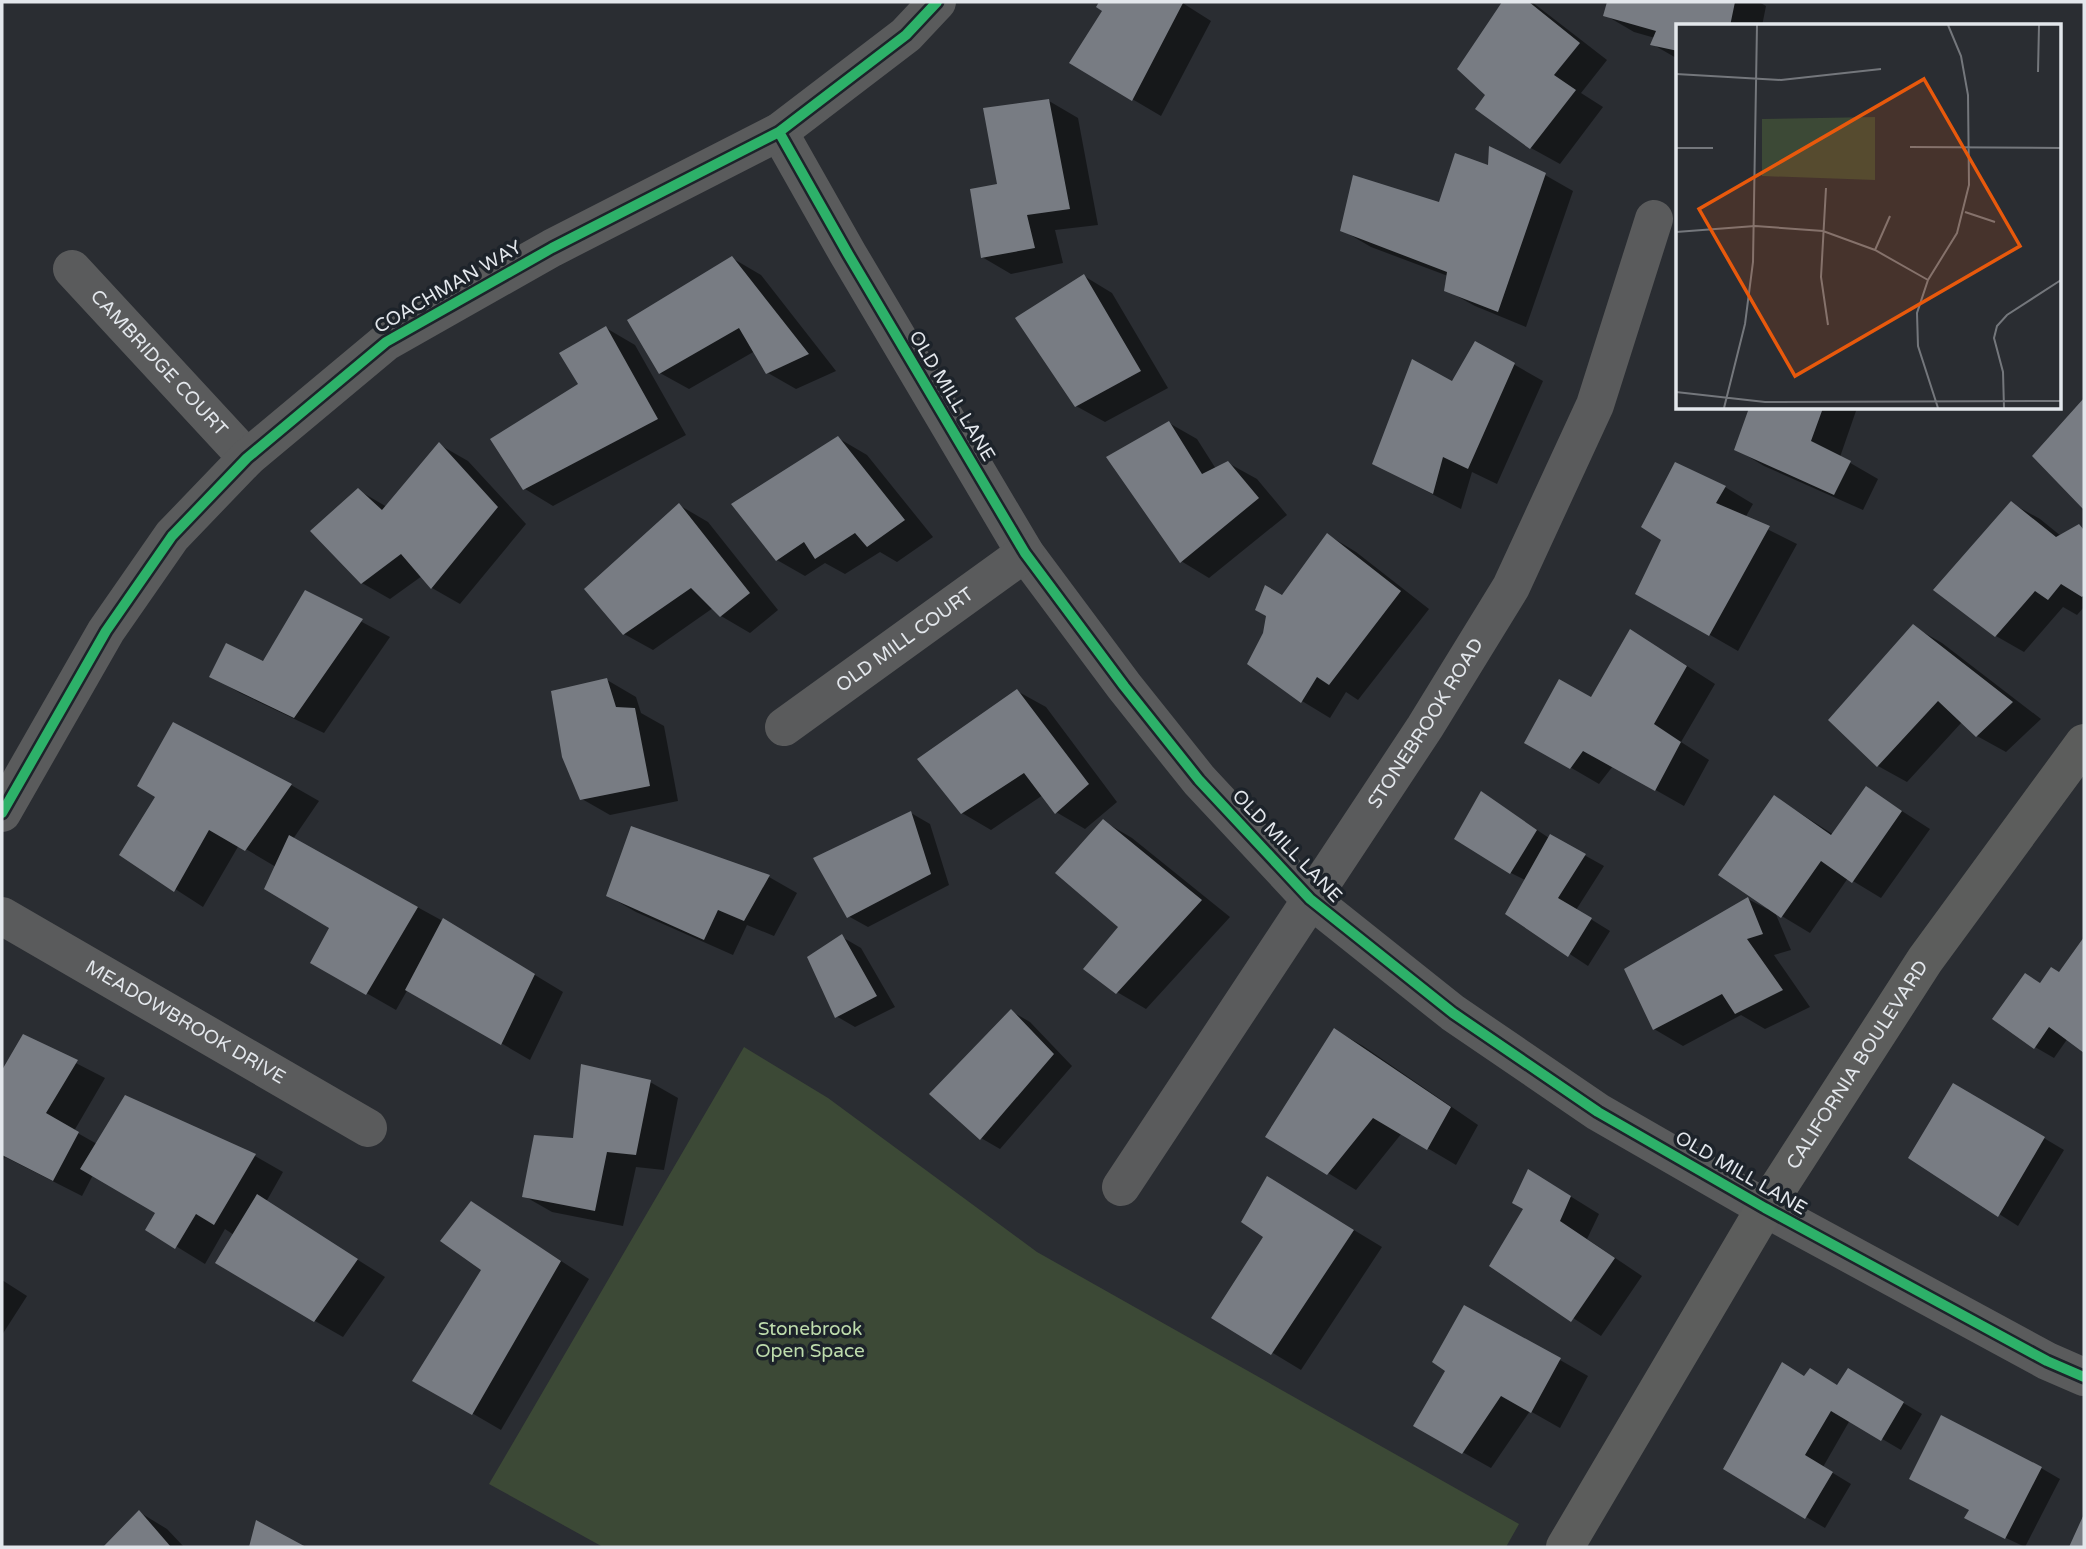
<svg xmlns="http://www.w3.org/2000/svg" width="2086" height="1549" viewBox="0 0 2086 1549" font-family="'Varela Round',sans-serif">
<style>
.green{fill:#3c4936}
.shadow{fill:#0007}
.building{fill:#787c83}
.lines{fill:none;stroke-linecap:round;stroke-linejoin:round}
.street{stroke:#5a5b5c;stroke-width:38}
.secondary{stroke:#5c5d5c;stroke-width:38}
.cycleway-casing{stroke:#1d232a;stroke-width:15}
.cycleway{stroke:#2db169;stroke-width:10}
.labels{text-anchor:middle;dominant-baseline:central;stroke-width:7;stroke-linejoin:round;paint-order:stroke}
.street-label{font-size:19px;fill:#e3e7ec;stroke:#1d232a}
.park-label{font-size:19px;fill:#bddbac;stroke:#1d232a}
.inset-road{fill:none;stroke:#74777c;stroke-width:2}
.view{fill:#e8590c;fill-opacity:0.15;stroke:#e8590c;stroke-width:3.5}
.inset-edge{fill:none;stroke:#e3e7ec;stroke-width:3.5}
</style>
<rect width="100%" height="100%" fill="#2a2d32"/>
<path class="green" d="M744 1047 828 1098 1037 1252 1519 1524 1506 1547H603L489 1484Z"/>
<path class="shadow" d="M1101 2H1181L1211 21 1161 116 1071 63 1104 10 1099 6Z
M1504 2H1532L1607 60 1581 93 1603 107 1560 164 1531 148 1477 109 1487 95 1459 69Z
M1609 2H1759L1766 6 1762 26H1678V59L1652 44 1655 38 1634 32 1605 15Z
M1049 101 1078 118 1098 225 1055 230 1063 263 1011 274 982 257 999 185Z
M1490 168 1545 175 1573 191 1526 327 1475 306 1446 290 1448 276 1371 247 1342 230 1440 205Z
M732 258 761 275 836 371 796 389 768 373 755 351 689 389 660 373Z
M1084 276 1112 293 1168 388 1105 422 1076 406Z
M606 328 635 345 686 435 553 506 525 489 580 384Z
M1476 343 1543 381 1497 484 1472 472 1461 509 1374 464 1453 383Z
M2084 401V507L2034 456Z
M1746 408H1857L1840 457 1878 479 1863 510 1764 466 1736 449 1750 410Z
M1169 423 1197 439 1216 469 1228 463 1257 479 1287 515 1209 578 1181 561Z
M838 438 867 455 933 537 897 562 880 552 845 574 825 563 805 576 777 560Z
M440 445 468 461 526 524 460 604 432 588 422 576 390 599 362 583 358 490 387 507Z
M1725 487 1753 504 1745 518 1797 544 1738 651 1637 593Z
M2011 503 2040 519 2061 536 2079 526 2084 529V607L2077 615 2063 607 2024 652 1996 636Z
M679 505 708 522 778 610 750 633 721 616 713 608 653 650 624 634Z
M1328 535 1356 552 1429 609 1358 700 1346 692 1330 718 1302 701 1264 633 1268 615Z
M306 592 390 637 324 733 240 693 211 676 263 663Z
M1914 627 1942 643 2041 719 2006 752 1977 736 1962 722 1907 782 1878 766 1830 720Z
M1659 648 1715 684 1681 742 1709 760 1684 806 1613 766 1599 784 1527 742 1591 699Z
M607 680 636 697 641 713 664 726 678 801 610 815 582 799Z
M1017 691 1046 707 1117 802 1085 829 1056 812 1043 795 991 830 962 813Z
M291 785 319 801 293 839 472 937 563 992 530 1060 408 989 396 1010 312 962 331 927 276 867 239 845 203 907 121 854Z
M1866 788 1930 829 1881 898 1848 878 1810 933 1775 912 1791 950 1774 955 1810 1007 1765 1029 1741 1015 1683 1046 1654 1029 1748 899 1767 909 1768 907 1775 797 1834 835Z
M1500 805 1549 838 1550 836 1604 866 1576 910 1610 931 1588 966 1507 913 1525 880 1511 873Z
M911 813 930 824 949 885 868 927 848 916Z
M1103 821 1132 838 1230 917 1146 1009 1117 992 1120 927Z
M769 877 797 893 774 936 747 925 733 955 636 912 608 896Z
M842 937 861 948 895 1007 855 1027 836 1016Z
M2084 940V1050L2068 1038 2054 1058 2035 1047 2026 975 2041 984 2060 974Z
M1011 1011 1030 1022 1072 1066 1000 1149 981 1138Z
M1335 1030 1363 1046 1478 1125 1456 1165 1402 1133 1356 1190 1328 1173Z
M23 1036 105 1078 74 1131 97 1144 125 1097 255 1156 283 1172 266 1202 385 1277 343 1337 315 1321 234 1235 225 1229 205 1264 148 1229 157 1213 93 1175 82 1196 5 1157 2 1162V1074Z
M650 1082 678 1098 664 1170 636 1167 623 1226 552 1212 524 1196 575 1140Z
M1954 1085 2064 1150 2018 1226 1911 1158Z
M1557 1188 1599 1214 1587 1239 1642 1276 1601 1336 1491 1265Z
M1296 1195 1382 1247 1301 1370 1213 1317 1265 1236Z
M471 1203 589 1279 501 1430 415 1380 483 1270Z
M2 1280 27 1296 2 1335Z
M1560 1360 1588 1376 1560 1428 1530 1411 1491 1468 1416 1426Z
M1848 1370 1922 1414 1901 1450 1850 1420 1823 1467 1851 1484 1825 1528 1725 1469 1805 1378 1838 1386Z
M2041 1468 2060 1479 2025 1547 1985 1528Z
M139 1512 167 1529 184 1547H105Z"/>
<path class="building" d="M1099 2 1183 3 1132 101 1069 63 1102 11 1096 7Z
M1502 2H1529L1580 43 1554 75 1576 90 1530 149 1475 109 1485 95 1457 69Z
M1607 2H1735L1730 26H1678V51L1650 45 1656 31 1603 16Z
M1049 99 1070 209 1027 215 1035 248 981 258 970 189 997 184 983 108Z
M1489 146 1546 173 1498 312 1444 291 1447 272 1340 231 1353 175 1439 202 1455 153 1488 165Z
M732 256 809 354 766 374 739 328 659 374 627 320Z
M1084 274 1141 371 1075 407 1015 318Z
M606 326 658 419 523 490 490 439 578 384 559 353Z
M1475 341 1515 363 1468 469 1443 457 1433 494 1372 464 1412 359 1452 381Z
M2084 398V510L2032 456Z
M1749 408H1823L1811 441 1851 461 1834 495 1734 450Z
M1169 421 1202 474 1228 461 1259 498 1180 563 1106 457Z
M838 436 905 520 867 547 855 533 815 559 804 542 776 561 731 504Z
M439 442 498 507 431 589 401 554 361 584 310 531 358 488 382 510Z
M1675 462 1726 486 1716 503 1770 526 1709 636 1635 594 1661 540 1641 527Z
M2011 501 2056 537 2079 524 2084 530V595L2082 597 2061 584 2048 600 2035 591 1995 637 1933 590Z
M679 503 750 593 720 617 691 588 623 635 584 589Z
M1327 533 1401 591 1329 685 1317 677 1301 703 1247 664 1263 633 1266 616 1255 610 1265 585 1282 595Z
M305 590 363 619 294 718 209 677 226 643 263 661Z
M1913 624 2013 702 1976 737 1938 701 1877 767 1828 720Z
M1630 629 1687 666 1654 724 1681 742 1655 791 1583 751 1570 769 1524 743 1559 679 1591 697Z
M607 678 616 707 635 708 650 786 580 800 562 757 551 691Z
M1017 689 1089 784 1055 814 1024 773 961 814 917 759Z
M173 722 292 784 245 851 209 830 174 892 119 855 155 797 137 786Z
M1866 786 1902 811 1852 883 1821 861 1781 918 1718 875 1774 795 1831 835Z
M1481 791 1537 830 1510 874 1454 839Z
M911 811 931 874 847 918 813 858Z
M1103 819 1202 900 1116 994 1083 969 1118 927 1055 873Z
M631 826 770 875 744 921 718 910 704 940 606 896Z
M1550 834 1586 854 1558 898 1592 918 1568 957 1505 914Z
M289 835 418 907 366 995 310 963 329 928 264 889Z
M1748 897 1763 934 1747 939 1783 990 1735 1014 1722 994 1653 1030 1624 969Z
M443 918 535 974 501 1045 405 990Z
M842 934 877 996 835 1018 807 957Z
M2084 937V1053L2049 1027 2034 1049 1992 1019 2025 973 2040 983 2051 967 2059 972Z
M1011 1009 1054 1054 980 1140 929 1094Z
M1334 1028 1451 1107 1427 1150 1373 1118 1327 1175 1265 1137Z
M23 1034 78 1060 46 1113 79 1132 53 1181 2 1155V1070Z
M581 1064 651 1080 636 1155 607 1152 595 1211 522 1197 534 1135 573 1138Z
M1953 1083 2045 1137 1998 1217 1908 1158Z
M125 1095 256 1154 214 1225 196 1214 175 1249 145 1230 155 1213 80 1169Z
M1528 1169 1571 1196 1560 1221 1615 1258 1571 1322 1489 1266 1523 1209 1512 1203Z
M1267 1176 1354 1230 1271 1355 1211 1318 1263 1237 1241 1222Z
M257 1194 358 1259 314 1322 215 1263Z
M471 1201 561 1261 472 1415 412 1381 481 1270 440 1241Z
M1464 1305 1561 1358 1531 1413 1501 1396 1462 1454 1413 1426 1445 1371 1432 1362Z
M1782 1362 1804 1376 1810 1368 1837 1385 1848 1368 1904 1402 1881 1441 1831 1411 1805 1455 1833 1472 1805 1519 1723 1469Z
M1941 1415 2042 1467 2005 1539 1964 1518 1969 1510 1909 1479Z
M139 1510 171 1547H103Z
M2084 1514V1547H2069Z
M256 1520 306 1547H249Z"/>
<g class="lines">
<g class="street">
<path d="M779 132 848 254 1025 553 1124 686 1199 780 1310 899 1453 1013 1598 1112 1765 1208 2047 1361 2084 1377"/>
<path id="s1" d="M72 269 247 458"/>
<path id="s2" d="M784 727 1025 553"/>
<path d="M2 813 106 631 172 536 247 458 386 342 552 248 779 132 906 35 937 2"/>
<path id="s3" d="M2 916 368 1128"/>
<path id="s4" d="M1121 1187 1425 727 1511 587 1595 405 1654 219"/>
</g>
<path class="secondary" id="s5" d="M1565 1547 1765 1208 1925 960 2084 743"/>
<g class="cycleway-casing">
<path id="cycleway" d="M779 132 848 254 1025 553 1124 686 1199 780 1310 899 1453 1013 1598 1112 1765 1208 2047 1361 2084 1377
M2 813 106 631 172 536 247 458 386 342 552 248 779 132 906 35 937 2"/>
</g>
<use href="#cycleway" class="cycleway"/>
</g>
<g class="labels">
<g class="street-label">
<text transform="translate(448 287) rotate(-30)">COACHMAN WAY</text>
<text stroke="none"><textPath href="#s1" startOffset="128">CAMBRIDGE COURT</textPath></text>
<text transform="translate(952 396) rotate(59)">OLD MILL LANE</text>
<text stroke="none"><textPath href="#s2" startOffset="149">OLD MILL COURT</textPath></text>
<text stroke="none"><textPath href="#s4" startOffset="555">STONEBROOK ROAD</textPath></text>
<text transform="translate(1287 846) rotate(46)">OLD MILL LANE</text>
<text stroke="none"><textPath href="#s3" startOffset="212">MEADOWBROOK DRIVE</textPath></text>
<text stroke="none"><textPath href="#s5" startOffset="564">CALIFORNIA BOULEVARD</textPath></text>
<text transform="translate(1741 1173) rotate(30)">OLD MILL LANE</text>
</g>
<g class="park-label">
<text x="810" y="1329">Stonebrook<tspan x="810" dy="22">Open Space</tspan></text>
</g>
</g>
<g transform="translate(1676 24)">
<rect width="385" height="385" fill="#2a2d32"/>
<path d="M199 93V156L86 152V95Z" fill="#3c4936"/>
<path class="inset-road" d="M362 48 363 1M0 50 105 56 205 45M234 123 385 124M0 124H37M150 164 145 253 152 301M289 188 319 198M0 208 79 202 147 207 199 226 252 256M199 226 214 192M0 368 89 378 385 377M48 384 69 300 77 238 81 1M262 384 242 322 241 289 252 256 281 209 293 161 292 71 285 32 272 1M328 384 327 348 318 314 321 302 331 291 385 256"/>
<path class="view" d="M248 55 344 222 119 352 23 185Z"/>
<rect width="385" height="385" class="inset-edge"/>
</g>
<rect width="2086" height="1549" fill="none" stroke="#e3e7ec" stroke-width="7"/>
</svg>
